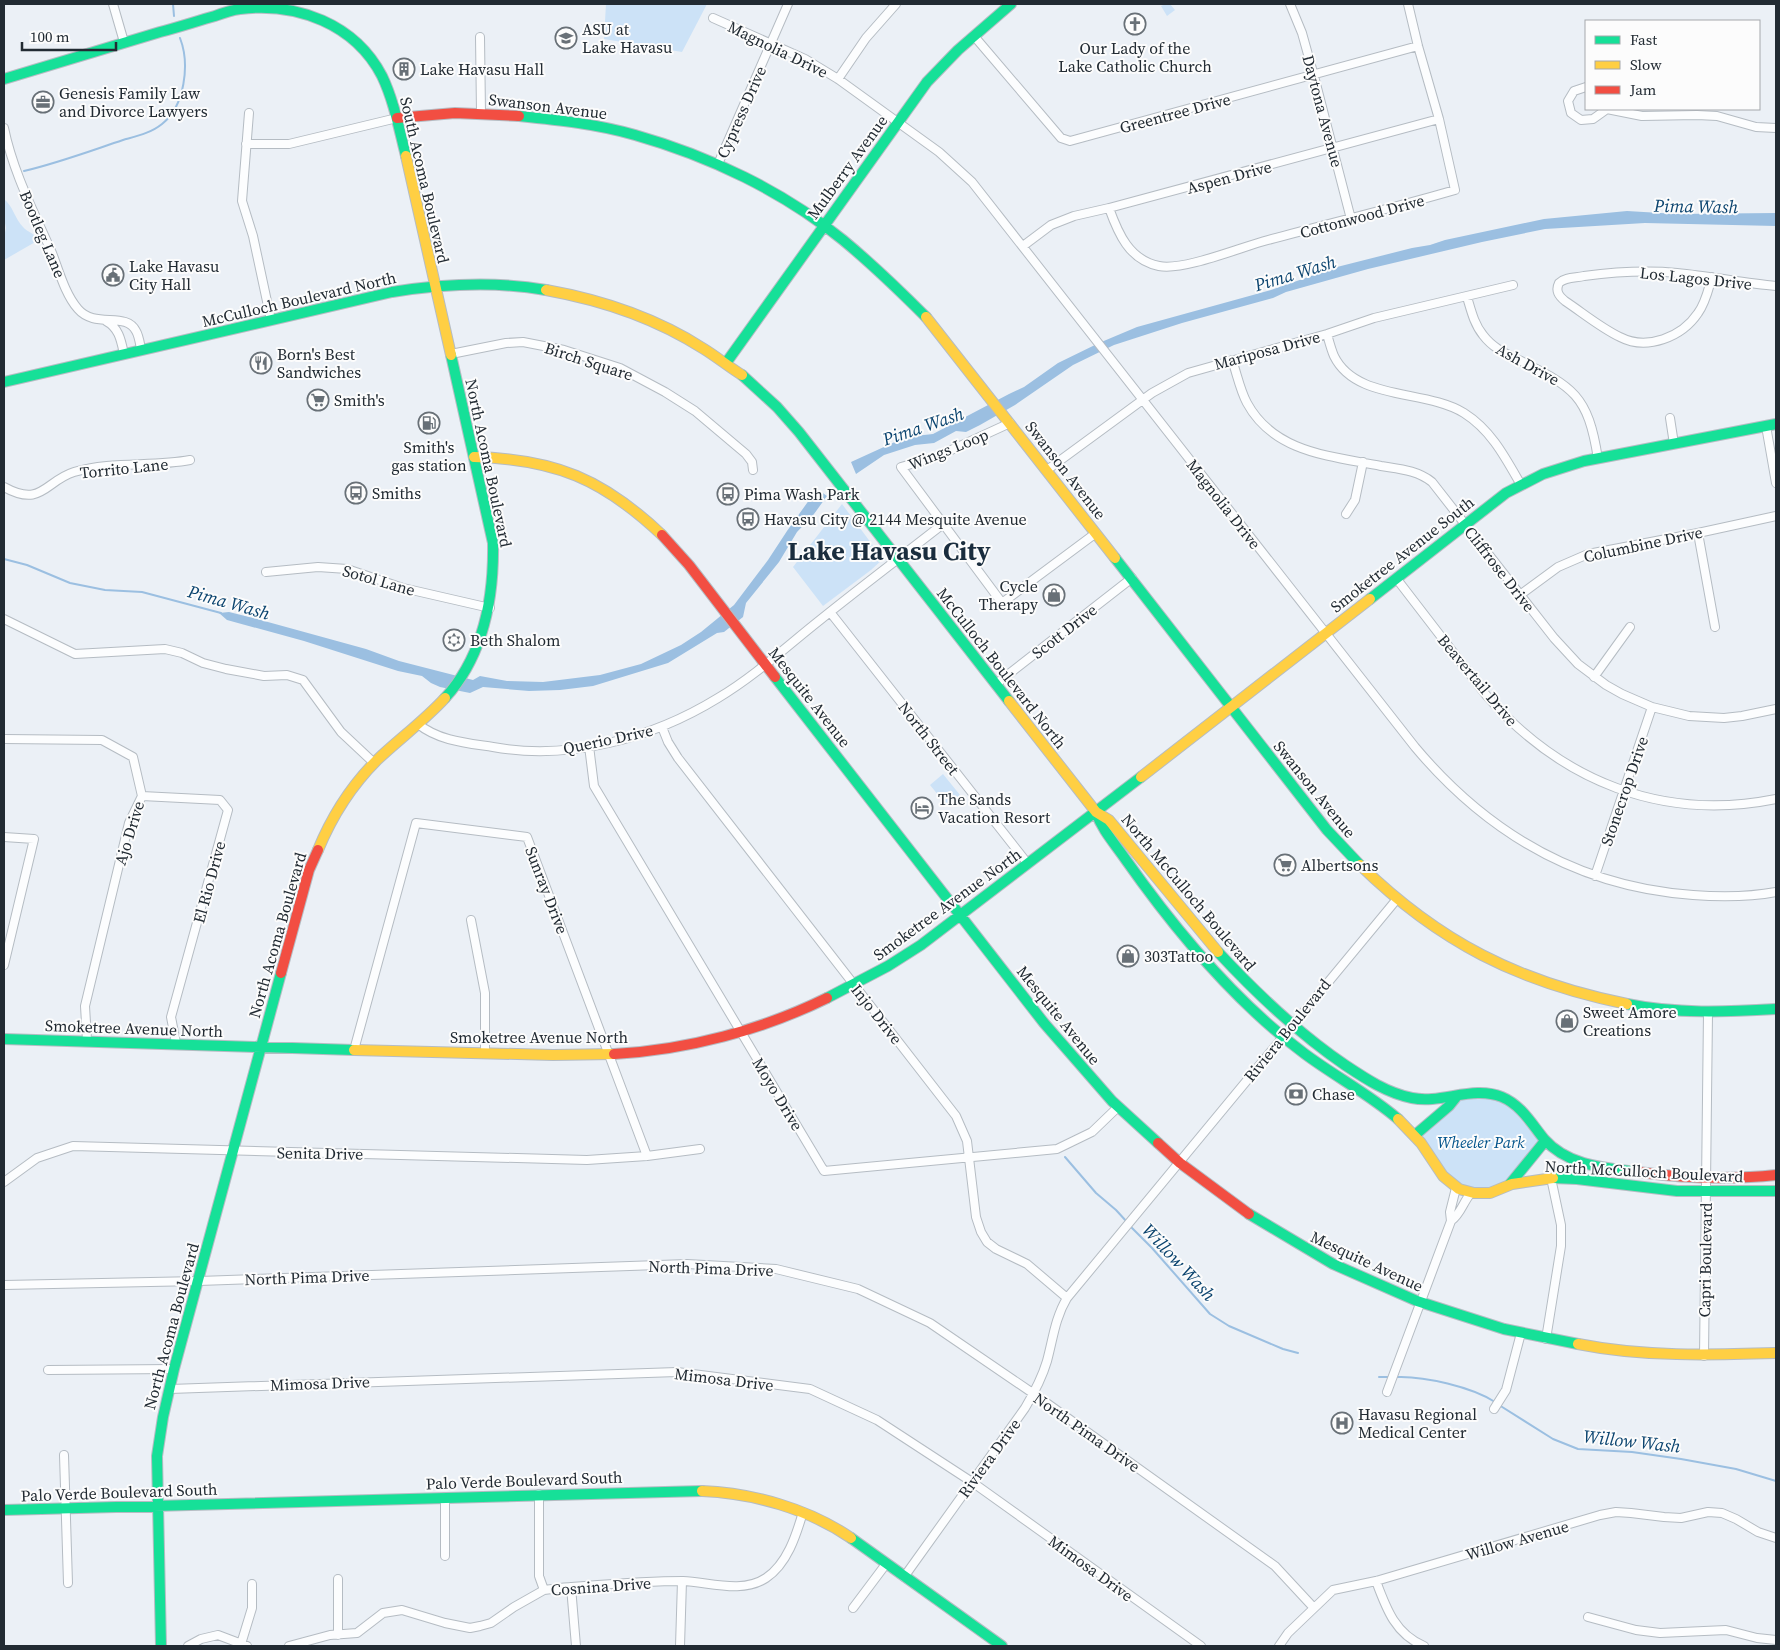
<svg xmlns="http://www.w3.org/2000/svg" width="1780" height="1650" viewBox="0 0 1780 1650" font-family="'Source Serif 4',serif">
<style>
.green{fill:#cce2f7}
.water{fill:#9bbfe1}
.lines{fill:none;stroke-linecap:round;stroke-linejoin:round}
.stream{stroke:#9bbfe1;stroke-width:2}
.street-casing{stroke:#b5bcc3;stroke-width:10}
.fast-casing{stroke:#b5bcc3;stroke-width:12}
.slow-casing{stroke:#b5bcc3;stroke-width:12}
.jam-casing{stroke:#b5bcc3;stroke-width:12}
.street{stroke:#fcfdfe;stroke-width:8}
.fast{stroke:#16e098;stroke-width:10}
.slow{stroke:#ffcf43;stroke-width:10}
.jam{stroke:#f24e42;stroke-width:10}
.labels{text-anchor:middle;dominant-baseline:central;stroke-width:4;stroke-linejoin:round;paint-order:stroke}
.poi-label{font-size:16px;fill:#222b33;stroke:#fcfcfc;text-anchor:start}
.street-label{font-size:16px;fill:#222b33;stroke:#fcfcfc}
.park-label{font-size:16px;font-style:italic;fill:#00538b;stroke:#fcfcfc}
.water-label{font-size:18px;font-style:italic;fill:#0b446f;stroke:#fcfcfc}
.town-label{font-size:26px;font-weight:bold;fill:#1a2d3e;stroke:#fcfcfc}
</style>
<rect width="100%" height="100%" fill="#ebf0f6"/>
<path class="green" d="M606 4H707L682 52 604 39Z
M1166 4H1170L1175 10 1167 16 1161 6Z
M4 199C13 206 15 219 23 227 28 233 35 232 37 241L4 260V237L6 228 4 218Z
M842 504 883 559 871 570 823 606 793 567Z
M943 774 960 795 947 806 930 785Z
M1480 1096C1517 1102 1516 1117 1539 1141 1528 1154 1518 1169 1506 1180 1501 1186 1492 1188 1485 1188 1452 1191 1438 1161 1422 1138L1421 1134 1457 1103 1464 1099Z"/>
<path class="water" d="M1627 211 1677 214 1776 213V226L1645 223 1545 229 1482 242 1368 269 1286 292 1273 298 1182 323 1114 345 1073 365 1015 405 980 425 966 432 956 431 934 443 915 445 884 455 856 474 851 462 897 441 915 436 933 434 1009 394 1024 387 1058 363 1099 343 1137 327 1271 290 1337 267 1412 248 1430 245 1445 240 1544 219Z
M817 489 827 496 814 514 797 532 779 562 746 603 743 617 724 632 717 633 668 663 593 686 560 690 529 691 483 687 470 693 440 687 431 683 422 676 398 671 304 641 227 620 219 613 229 612 257 619 366 649 399 661 473 680 480 676 507 681 543 682 600 675 641 664 681 645 701 632 734 605 768 560 787 531Z"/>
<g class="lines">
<path class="stream" d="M173 4 174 16
M24 171C58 163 90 151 123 140 137 136 151 133 162 124 185 106 190 64 180 38
M4 559 27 565 70 583 105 590 142 592 221 613
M1065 1157 1096 1193 1116 1210 1127 1222
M1130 1226 1152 1248 1210 1314 1229 1326 1283 1349 1298 1353
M1379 1377H1389
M1397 1377C1424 1376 1472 1387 1495 1402
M1499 1405 1553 1439 1578 1449 1632 1452 1681 1459 1736 1469 1776 1481"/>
<g class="street-casing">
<path id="street" d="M113 4 124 42
M1290 4 1302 33 1314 76 1351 219
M713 18 805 59 838 79 939 152 972 182 1415 747C1488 834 1579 887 1693 895 1720 897 1749 897 1776 892
M974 36 1061 138 1070 141 1418 46
M480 37 481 113
M838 79 866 38 896 4
M1586 87 1574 91 1568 101 1571 113 1581 120 1593 119 1607 109 1642 116 1697 115 1717 116 1756 127 1776 128
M249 113 242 201 253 236 271 320
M4 128C13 172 34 212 52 253 59 271 65 294 78 309 95 329 126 311 136 331 139 336 140 344 141 349
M246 144H289L397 118
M718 164 788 4
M1109 208C1118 233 1129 260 1159 266 1184 271 1241 247 1268 240 1331 223 1393 208 1455 190L1439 119 1418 46 1408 4
M1023 246 1051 225 1074 216 1109 208 1439 119
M1712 277C1708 290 1706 302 1698 313 1682 337 1647 351 1620 337 1601 328 1583 313 1565 301 1559 296 1555 291 1559 283 1565 277 1576 278 1584 276 1615 272 1646 270 1677 273 1710 276 1743 283 1776 286
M1467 297C1471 310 1474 324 1483 335 1492 347 1504 353 1517 359 1573 387 1588 394 1598 459
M106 321C119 328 121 340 124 354
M1327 334C1329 341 1331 349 1334 356 1356 401 1425 389 1464 413 1491 430 1505 457 1521 485
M451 354 506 343 523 342 564 350 620 368 665 392 695 411 746 454 752 462 753 470
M1232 360C1237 374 1240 390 1247 403 1274 453 1331 456 1381 466 1399 469 1417 470 1432 482L1554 638 1578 664 1606 685 1622 694 1652 707 1689 716 1724 718 1742 716 1776 709
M1670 418 1674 444
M1010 423 936 457 901 467 1002 603 1096 533
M1766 426 1776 483
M1047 470 1152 393 1188 373 1327 334 1374 318 1513 285
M4 487C42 508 45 481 74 472 112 461 153 467 190 460
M1346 514 1355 500 1363 462
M1698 533 1715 627
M266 572 318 567 347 569 403 588 490 608
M1396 578 1486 695C1561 781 1662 822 1776 799
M1520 595 1558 567 1588 554 1698 533 1776 516
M830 612 1028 864
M4 619 75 654 165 649 182 653 203 663 226 669 264 676 287 675 303 680 341 732 374 763
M1594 677 1630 627
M996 684 1132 578
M418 724C439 741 467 743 493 747 570 761 653 738 718 698 755 676 787 646 820 620 861 587 902 556 943 524
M662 727 668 742 678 758 956 1116 967 1141 976 1217 981 1232 987 1242 996 1249 1027 1264 1067 1298
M4 739 102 740 133 757 142 796 129 823 85 1006 87 1040
M589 746 594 786 824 1171 1057 1149 1092 1132 1118 1107
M142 796 220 800 228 810 171 1017 176 1043
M4 837 34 839 4 965
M1595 876 1652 707
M471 920 485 993V1053
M354 1050 416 823 527 837 647 1156
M4 1182 37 1158 73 1146 587 1160 647 1156 700 1149
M1451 1221C1461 1214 1463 1202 1471 1193
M4 1285 199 1281 687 1264 776 1269 858 1289 930 1323 1034 1394 1275 1566 1314 1608
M1546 1339 1561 1246V1225L1551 1178
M1704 1356 1708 1013
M48 1370 174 1369
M170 1389 677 1372 810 1389 877 1420 972 1482 1201 1646
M1387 1392 1451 1221 1450 1212 1456 1188
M1494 1409 1506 1390 1521 1333
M64 1455 68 1583
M539 1494V1576L544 1590
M445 1497V1556
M904 1577 1025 1408C1034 1393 1042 1378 1047 1361 1053 1339 1055 1318 1067 1298L1397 899
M1376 1581C1386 1608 1395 1634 1424 1646
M571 1587 576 1646
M853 1608 886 1564
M1588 1617 1636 1630 1660 1633 1726 1630 1757 1638 1776 1640
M338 1635V1579
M241 1644 252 1608V1584
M188 1646 201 1639 218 1635 247 1646
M289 1646 330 1635 357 1633 383 1613 402 1610 445 1623 470 1628 480 1626 491 1623 514 1607 544 1590 560 1588C600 1585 642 1581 683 1581 709 1582 742 1594 766 1578 787 1564 796 1536 803 1512
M680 1646 682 1581
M1279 1646 1288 1633 1333 1590 1376 1581 1600 1515 1616 1512 1631 1513 1664 1517 1681 1518 1708 1512 1722 1513 1736 1519 1758 1532 1776 1538"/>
</g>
<g class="fast-casing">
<path id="fast" d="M4 79C56 63 108 48 160 32 179 27 197 21 215 16 223 13 232 10 240 9 297 2 355 24 382 76 394 101 399 129 406 156
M519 116C558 120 597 124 635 135 709 156 783 191 843 240 872 264 899 290 926 317
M726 363 927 82 958 50 1011 4
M742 375 777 407 799 432 1009 701
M4 382 392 292C443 284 495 281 546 290
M1115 558 1327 830 1360 865
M1370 599 1506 493 1543 474 1584 461 1776 424
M775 677 1044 1023 1112 1101 1158 1143
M445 698C484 655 494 599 493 543L451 355
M1096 812C1102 830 1115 844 1126 860 1176 931 1235 1002 1305 1054 1336 1077 1369 1094 1398 1119
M1218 952C1257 994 1298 1033 1345 1065 1366 1079 1387 1093 1412 1098 1442 1104 1473 1085 1502 1097 1521 1105 1531 1123 1544 1139 1568 1166 1604 1168 1638 1172
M827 998 888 966 921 945 1141 777
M1627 1004C1676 1014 1726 1012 1776 1009
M4 1039 354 1050
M1415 1135 1449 1106 1457 1096
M1553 1178 1577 1179 1677 1191H1776
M1510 1184 1545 1141
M1249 1214 1333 1264 1417 1301 1504 1329 1578 1344
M4 1510 702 1491
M851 1538 1002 1646
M161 1646 157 1456 163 1417 174 1369 281 973"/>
</g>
<g class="slow-casing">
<path id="slow" d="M406 156 451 355
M546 290C602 300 656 318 704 349 717 357 729 367 742 375
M926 317 1115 558
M474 457C555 459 603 479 662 535
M1009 701 1096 812 1109 820 1218 952
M1141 777 1370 599
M318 850C332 816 351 786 377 760 399 739 424 721 445 698
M1360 865C1439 942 1518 982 1627 1004
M354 1050 553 1055 614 1054
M1398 1119 1421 1143 1443 1176 1459 1189 1474 1193H1490L1512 1184 1553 1178
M1578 1344C1643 1357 1710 1355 1776 1353
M702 1491C753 1493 809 1509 851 1538"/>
</g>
<g class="jam-casing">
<path id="jam" d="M397 118 455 113 519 116
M662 535 689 565 775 677
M281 973 309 870 318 850
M614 1054C687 1050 762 1030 827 998
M1158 1143 1180 1163 1249 1214
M1638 1172C1684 1178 1730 1180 1776 1175"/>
</g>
<use href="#street" class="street"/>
<use href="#fast" class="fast"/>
<use href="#slow" class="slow"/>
<use href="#jam" class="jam"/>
</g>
<defs>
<g id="church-ring" transform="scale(1.125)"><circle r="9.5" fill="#fcfcfc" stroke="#687077" stroke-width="1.5"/><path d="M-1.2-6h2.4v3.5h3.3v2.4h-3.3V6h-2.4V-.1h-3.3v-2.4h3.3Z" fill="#687077"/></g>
<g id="university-ring" transform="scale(1.125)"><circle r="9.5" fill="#fcfcfc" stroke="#687077" stroke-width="1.5"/><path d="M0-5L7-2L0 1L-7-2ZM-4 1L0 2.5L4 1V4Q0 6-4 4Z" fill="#687077"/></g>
<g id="building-ring" transform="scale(1.125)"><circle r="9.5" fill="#fcfcfc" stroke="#687077" stroke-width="1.5"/><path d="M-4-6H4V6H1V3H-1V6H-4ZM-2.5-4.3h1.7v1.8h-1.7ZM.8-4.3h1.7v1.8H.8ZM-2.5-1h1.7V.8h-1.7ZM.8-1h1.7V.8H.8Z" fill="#687077"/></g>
<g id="office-ring" transform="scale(1.125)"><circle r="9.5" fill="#fcfcfc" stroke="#687077" stroke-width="1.5"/><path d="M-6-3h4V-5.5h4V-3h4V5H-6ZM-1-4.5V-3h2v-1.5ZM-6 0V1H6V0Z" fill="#687077"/></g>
<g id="civic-ring" transform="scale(1.125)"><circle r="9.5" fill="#fcfcfc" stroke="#687077" stroke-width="1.5"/><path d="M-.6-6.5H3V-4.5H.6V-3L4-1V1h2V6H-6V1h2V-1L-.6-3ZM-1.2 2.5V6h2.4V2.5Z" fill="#687077"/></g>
<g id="restaurant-ring" transform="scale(1.125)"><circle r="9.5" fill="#fcfcfc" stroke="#687077" stroke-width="1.5"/><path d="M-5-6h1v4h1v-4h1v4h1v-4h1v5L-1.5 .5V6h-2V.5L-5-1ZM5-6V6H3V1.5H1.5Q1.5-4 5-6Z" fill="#687077"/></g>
<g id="supermarket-ring" transform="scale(1.125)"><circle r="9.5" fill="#fcfcfc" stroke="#687077" stroke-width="1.5"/><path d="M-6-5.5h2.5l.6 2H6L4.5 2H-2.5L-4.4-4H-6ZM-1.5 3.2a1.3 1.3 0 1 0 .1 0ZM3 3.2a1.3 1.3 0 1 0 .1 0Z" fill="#687077"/></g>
<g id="fuel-ring" transform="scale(1.125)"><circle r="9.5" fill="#fcfcfc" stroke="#687077" stroke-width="1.5"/><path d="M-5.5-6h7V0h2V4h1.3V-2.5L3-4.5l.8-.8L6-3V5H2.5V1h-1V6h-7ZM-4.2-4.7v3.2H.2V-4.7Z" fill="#687077"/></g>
<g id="bus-ring" transform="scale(1.125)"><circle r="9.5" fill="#fcfcfc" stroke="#687077" stroke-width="1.5"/><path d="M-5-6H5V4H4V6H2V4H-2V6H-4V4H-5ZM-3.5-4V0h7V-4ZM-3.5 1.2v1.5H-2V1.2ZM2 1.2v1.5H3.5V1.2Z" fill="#687077"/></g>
<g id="shop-ring" transform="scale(1.125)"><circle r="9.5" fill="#fcfcfc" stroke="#687077" stroke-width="1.5"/><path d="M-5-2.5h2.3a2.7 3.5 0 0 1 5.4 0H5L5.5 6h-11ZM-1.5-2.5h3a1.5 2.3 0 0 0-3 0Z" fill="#687077"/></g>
<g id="synagogue-ring" transform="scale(1.125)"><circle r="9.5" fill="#fcfcfc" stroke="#687077" stroke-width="1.5"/><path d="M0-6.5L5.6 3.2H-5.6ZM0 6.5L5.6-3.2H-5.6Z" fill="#687077"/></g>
<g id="hotel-ring" transform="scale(1.125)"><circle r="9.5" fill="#fcfcfc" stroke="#687077" stroke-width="1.5"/><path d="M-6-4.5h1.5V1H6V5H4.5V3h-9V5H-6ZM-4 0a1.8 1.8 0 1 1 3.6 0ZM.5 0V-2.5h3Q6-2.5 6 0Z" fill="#687077"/></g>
<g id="bank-ring" transform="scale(1.125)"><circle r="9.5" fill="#fcfcfc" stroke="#687077" stroke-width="1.5"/><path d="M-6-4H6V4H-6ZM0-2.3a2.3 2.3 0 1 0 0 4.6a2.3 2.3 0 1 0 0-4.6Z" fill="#687077"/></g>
<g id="hospital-ring" transform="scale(1.125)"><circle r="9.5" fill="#fcfcfc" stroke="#687077" stroke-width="1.5"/><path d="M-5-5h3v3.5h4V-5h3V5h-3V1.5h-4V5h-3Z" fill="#687077"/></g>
</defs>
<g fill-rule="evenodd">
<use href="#church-ring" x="1135" y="24"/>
<use href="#university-ring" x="566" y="38"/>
<use href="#building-ring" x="404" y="69"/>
<use href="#office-ring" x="43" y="102"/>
<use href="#civic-ring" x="113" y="275"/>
<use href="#restaurant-ring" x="261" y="363"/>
<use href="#supermarket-ring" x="318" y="400"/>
<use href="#fuel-ring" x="429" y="423"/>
<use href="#bus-ring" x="356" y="493"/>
<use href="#bus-ring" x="728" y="494"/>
<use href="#bus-ring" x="748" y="519"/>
<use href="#shop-ring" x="1054" y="595"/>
<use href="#synagogue-ring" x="454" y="640"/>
<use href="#hotel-ring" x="922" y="808"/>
<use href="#supermarket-ring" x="1285" y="865"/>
<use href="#shop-ring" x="1128" y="956"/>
<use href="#shop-ring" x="1567" y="1021"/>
<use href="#bank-ring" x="1296" y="1094"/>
<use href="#hospital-ring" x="1342" y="1423"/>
</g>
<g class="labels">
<g class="poi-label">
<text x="582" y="29">ASU at<tspan x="582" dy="18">Lake Havasu</tspan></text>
<text x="1135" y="48" text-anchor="middle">Our Lady of the<tspan x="1135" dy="18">Lake Catholic Church</tspan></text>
<text x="420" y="69">Lake Havasu Hall</text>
<text x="59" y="93">Genesis Family Law<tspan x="59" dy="18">and Divorce Lawyers</tspan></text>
<text x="129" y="266">Lake Havasu<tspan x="129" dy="18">City Hall</tspan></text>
<text x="277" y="354">Born's Best<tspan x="277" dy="18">Sandwiches</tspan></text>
<text x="334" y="400">Smith's</text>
<text x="429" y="447" text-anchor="middle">Smith's<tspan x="429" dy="18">gas station</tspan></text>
<text x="372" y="493">Smiths</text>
<text x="744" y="494">Pima Wash Park</text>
<text x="764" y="519">Havasu City @ 2144 Mesquite Avenue</text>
<text x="1038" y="586" text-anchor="end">Cycle<tspan x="1038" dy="18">Therapy</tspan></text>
<text x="470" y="640">Beth Shalom</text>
<text x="938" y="799">The Sands<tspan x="938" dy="18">Vacation Resort</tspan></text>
<text x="1301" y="865">Albertsons</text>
<text x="1144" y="956">303Tattoo</text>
<text x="1583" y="1012">Sweet Amore<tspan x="1583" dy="18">Creations</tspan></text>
<text x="1312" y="1094">Chase</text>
<text x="1358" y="1414">Havasu Regional<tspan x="1358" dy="18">Medical Center</tspan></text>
</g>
<g class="street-label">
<text transform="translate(778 49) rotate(26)">Magnolia Drive</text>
<text transform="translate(548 106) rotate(7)">Swanson Avenue</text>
<text transform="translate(1323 111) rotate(75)">Daytona Avenue</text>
<text transform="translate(741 112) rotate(-66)">Cypress Drive</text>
<text transform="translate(1175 113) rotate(-15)">Greentree Drive</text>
<text transform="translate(847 167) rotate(-54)">Mulberry Avenue</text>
<text transform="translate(1229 177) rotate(-15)">Aspen Drive</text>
<text transform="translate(425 180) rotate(77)">South Acoma Boulevard</text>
<text transform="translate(1362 216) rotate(-15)">Cottonwood Drive</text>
<text transform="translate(43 234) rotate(67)">Bootleg Lane</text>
<text transform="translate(1696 278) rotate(6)">Los Lagos Drive</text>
<text transform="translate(299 299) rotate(-13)">McCulloch Boulevard North</text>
<text transform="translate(1267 350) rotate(-15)">Mariposa Drive</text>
<text transform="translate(589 361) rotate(18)">Birch Square</text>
<text transform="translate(1528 364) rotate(29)">Ash Drive</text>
<text transform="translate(948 449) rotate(-22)">Wings Loop</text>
<text transform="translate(489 463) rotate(78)">North Acoma Boulevard</text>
<text transform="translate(124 468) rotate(-6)">Torrito Lane</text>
<text transform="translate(1066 470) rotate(52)">Swanson Avenue</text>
<text transform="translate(1224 504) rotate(52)">Magnolia Drive</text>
<text transform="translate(1643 544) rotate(-12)">Columbine Drive</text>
<text transform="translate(1402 554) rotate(-38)">Smoketree Avenue South</text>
<text transform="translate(1500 569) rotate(52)">Cliffrose Drive</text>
<text transform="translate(379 580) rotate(16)">Sotol Lane</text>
<text transform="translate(1064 631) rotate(-38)">Scott Drive</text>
<text transform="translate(1002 668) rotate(52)">McCulloch Boulevard North</text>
<text transform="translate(1478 680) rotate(50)">Beavertail Drive</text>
<text transform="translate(810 697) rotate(52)">Mesquite Avenue</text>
<text transform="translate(929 738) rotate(52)">North Street</text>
<text transform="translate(608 739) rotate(-12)">Querio Drive</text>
<text transform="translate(1315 789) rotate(51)">Swanson Avenue</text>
<text transform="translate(1624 791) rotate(-71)">Stonecrop Drive</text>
<text transform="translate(129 833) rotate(-73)">Ajo Drive</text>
<text transform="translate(209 882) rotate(-75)">El Rio Drive</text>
<text transform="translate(547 890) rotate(69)">Sunray Drive</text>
<text transform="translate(1189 892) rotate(50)">North McCulloch Boulevard</text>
<text transform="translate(947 904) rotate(-36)">Smoketree Avenue North</text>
<text transform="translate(277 935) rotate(-74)">North Acoma Boulevard</text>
<text transform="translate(877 1014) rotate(52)">Injo Drive</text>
<text transform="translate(1059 1015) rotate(51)">Mesquite Avenue</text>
<text transform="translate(134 1028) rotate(2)">Smoketree Avenue North</text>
<text transform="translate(1287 1030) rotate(-51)">Riviera Boulevard</text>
<text x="539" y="1037">Smoketree Avenue North</text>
<text transform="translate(778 1094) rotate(59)">Moyo Drive</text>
<text transform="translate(320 1153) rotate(1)">Senita Drive</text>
<text transform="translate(1644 1171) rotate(3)">North McCulloch Boulevard</text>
<text transform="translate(1705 1260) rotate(-89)">Capri Boulevard</text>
<text transform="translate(1367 1261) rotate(25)">Mesquite Avenue</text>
<text transform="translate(711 1268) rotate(2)">North Pima Drive</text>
<text transform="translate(307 1277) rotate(-2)">North Pima Drive</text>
<text transform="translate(171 1326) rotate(-75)">North Acoma Boulevard</text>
<text transform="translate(724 1379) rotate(7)">Mimosa Drive</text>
<text transform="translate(320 1383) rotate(-2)">Mimosa Drive</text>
<text transform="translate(1087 1432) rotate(35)">North Pima Drive</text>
<text transform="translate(989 1458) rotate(-54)">Riviera Drive</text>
<text transform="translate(524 1480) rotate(-2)">Palo Verde Boulevard South</text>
<text transform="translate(119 1492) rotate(-2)">Palo Verde Boulevard South</text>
<text transform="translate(1517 1540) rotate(-16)">Willow Avenue</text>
<text transform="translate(1091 1568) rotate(36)">Mimosa Drive</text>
<text transform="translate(601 1586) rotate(-4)">Cosnina Drive</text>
</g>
<g class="park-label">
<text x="1481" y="1142">Wheeler Park</text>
</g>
<g class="water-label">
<text transform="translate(1696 206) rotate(1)">Pima Wash</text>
<text transform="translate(1295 273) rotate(-17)">Pima Wash</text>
<text transform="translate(923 426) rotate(-19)">Pima Wash</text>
<text transform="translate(229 602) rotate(16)">Pima Wash</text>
<text transform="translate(1179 1262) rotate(47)">Willow Wash</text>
<text transform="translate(1632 1441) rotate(6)">Willow Wash</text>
</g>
<g class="town-label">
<text x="889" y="551">Lake Havasu City</text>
</g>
</g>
<rect width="1780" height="1650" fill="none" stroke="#222b33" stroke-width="10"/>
<rect x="1585" y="20" width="175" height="90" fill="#fcfcfc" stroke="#a5a8ac"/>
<rect x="1595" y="36" width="25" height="8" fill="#16e098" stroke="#a5a8ac"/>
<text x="1630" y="45" font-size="15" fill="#222b33">Fast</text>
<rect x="1595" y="61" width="25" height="8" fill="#ffcf43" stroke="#a5a8ac"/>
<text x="1630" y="70" font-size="15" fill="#222b33">Slow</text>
<rect x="1595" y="86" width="25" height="8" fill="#f24e42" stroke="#a5a8ac"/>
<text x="1630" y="95" font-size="15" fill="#222b33">Jam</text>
<path d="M22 42v8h94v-8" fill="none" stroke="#222b33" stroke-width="2.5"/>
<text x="30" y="42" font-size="15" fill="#222b33" stroke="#fcfcfc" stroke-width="4" paint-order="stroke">100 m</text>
</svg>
